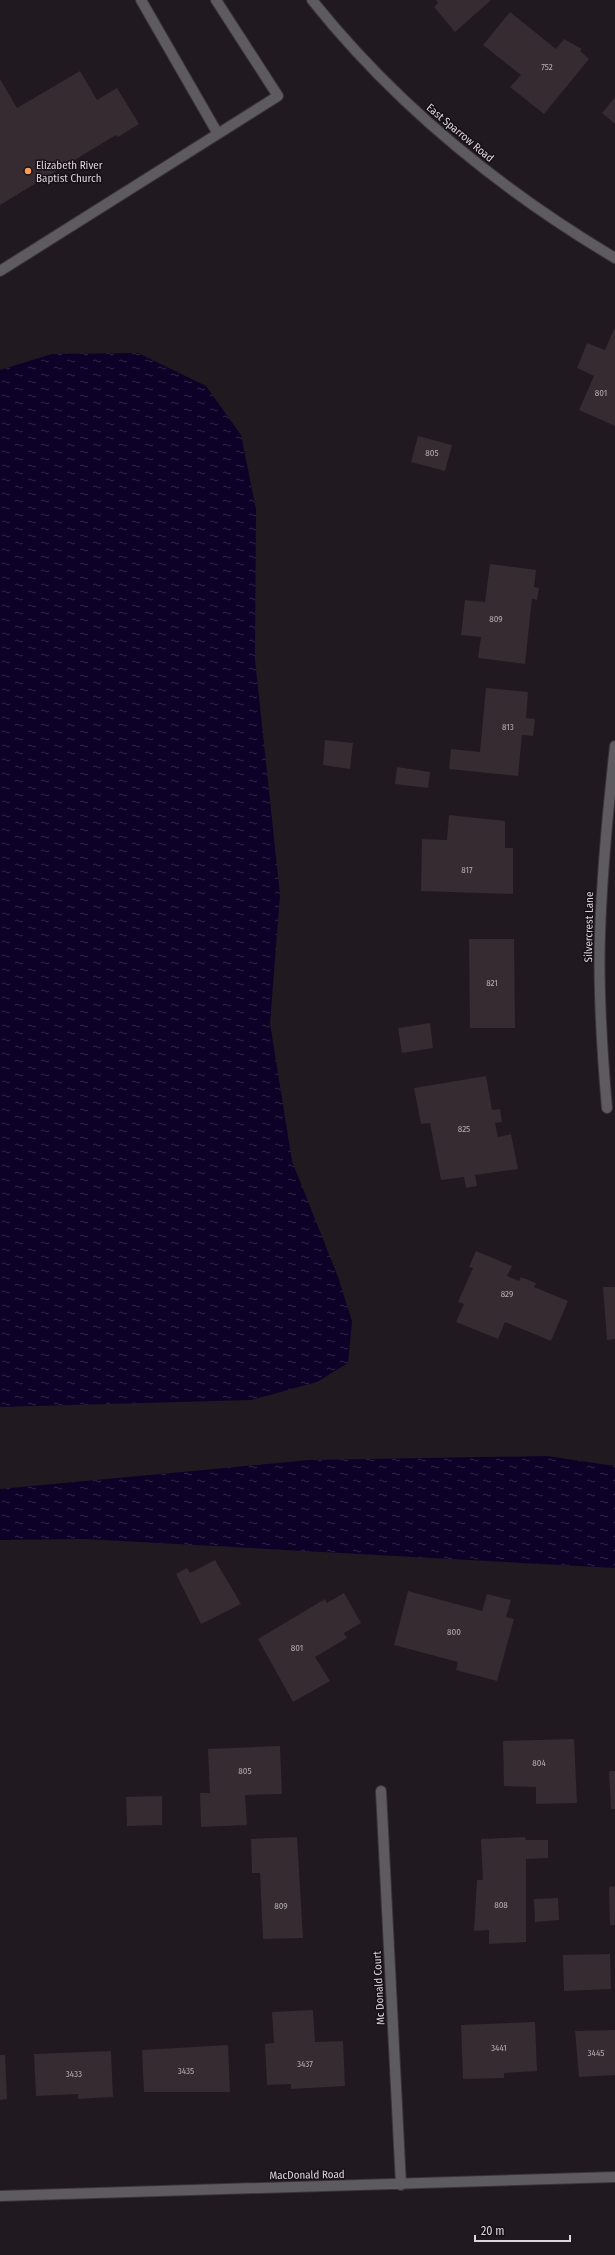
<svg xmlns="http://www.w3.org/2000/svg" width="615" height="2255" viewBox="0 0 615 2255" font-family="'Fira Sans Condensed',sans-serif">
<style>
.water{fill:url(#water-ripples)}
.building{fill:#352b30}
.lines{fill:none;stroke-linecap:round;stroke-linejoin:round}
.service-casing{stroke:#3a343a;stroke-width:12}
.minor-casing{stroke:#3a343a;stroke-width:12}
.service{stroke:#5e5b60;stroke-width:10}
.minor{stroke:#5e5b60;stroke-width:10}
.poi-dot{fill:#fb9e51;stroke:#171017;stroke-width:1.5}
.labels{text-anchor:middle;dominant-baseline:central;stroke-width:3;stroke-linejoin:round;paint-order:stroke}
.number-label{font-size:9px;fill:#b2acb1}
.street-label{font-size:11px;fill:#dcd7dc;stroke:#171017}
.poi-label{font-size:11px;fill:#dcd7dc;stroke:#171017;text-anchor:start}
</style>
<defs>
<pattern id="water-ripples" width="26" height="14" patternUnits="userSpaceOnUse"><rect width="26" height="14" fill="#0d0128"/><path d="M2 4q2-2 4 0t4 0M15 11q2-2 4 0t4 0" fill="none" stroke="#302547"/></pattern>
</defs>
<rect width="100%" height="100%" fill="#201920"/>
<path class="water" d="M138 353 206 386 241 435 256 509 255 659 280 895 270 1023 292 1161 338 1277 352 1321 348 1363 317 1382 251 1400 0 1407V370L52 354Z
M547 1456 615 1466V1568L85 1539 0 1540V1489L309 1460Z"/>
<path class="building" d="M436 0H491L455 32 434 7 438 3Z
M510 12 556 49 564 39 582 49 580 51 589 59 544 114 510 87 521 75 483 45Z
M80 71 97 100 117 88 139 124 118 137 116 135 0 205V79L17 108Z
M615 97V124L602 113Z
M615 327V426L579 410 594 376 577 368 587 343 605 350Z
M418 436 452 445 445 471 411 462Z
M490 564 536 570 534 587 539 588 537 600 532 599 525 664 478 658 481 637 461 635 465 600 485 602Z
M486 688 528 692 526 718 535 719 533 736 522 735 518 776 449 769 451 749 480 752Z
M325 740 353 743 350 769 323 765Z
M397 767 430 772 428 788 395 784Z
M449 815 505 821V848H513V894L421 891 422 839 447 840Z
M469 939H514L515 1028H470Z
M430 1023 433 1048 402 1053 398 1028Z
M486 1076 492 1110 500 1109 502 1122 495 1123 498 1137 511 1134 518 1169 475 1175 477 1186 466 1188 464 1177 441 1180 430 1123 421 1124 414 1088Z
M476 1251 512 1266 507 1276 519 1281 521 1277 536 1283 534 1287 568 1301 551 1341 505 1322 498 1339 456 1322 464 1304 458 1302 473 1268 469 1267Z
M603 1287H615V1339L607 1340Z
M215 1560 241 1604 201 1624 176 1574 187 1568 190 1573Z
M408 1591 482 1611 487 1594 511 1600 506 1617 514 1619 497 1681 456 1670 458 1662 394 1645Z
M344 1593 361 1623 344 1633 347 1638 315 1657 330 1681 293 1702 258 1639 325 1599 327 1603Z
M574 1739 577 1803 536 1804V1787L504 1786 503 1741Z
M280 1746 282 1794 245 1795 247 1825 201 1827 200 1793H210L208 1749Z
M609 1771H615V1809H611Z
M162 1796V1825L127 1826 126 1797Z
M297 1837 303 1938 263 1939 260 1873H252L251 1839Z
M525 1837 526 1840H548V1858L526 1859V1942L489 1944V1930L474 1931 477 1880H483L481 1839Z
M615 1886V1925H610L609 1887Z
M558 1898 559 1920 535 1922 534 1899Z
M610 1954 611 1989 564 1991 563 1955Z
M313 2010 315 2042 343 2041 345 2086 291 2089V2084L267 2085 265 2044 274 2043 272 2012Z
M535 2022 537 2071 504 2073V2078L463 2079 461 2025Z
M615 2030V2075L579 2077 575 2031Z
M228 2045 230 2092H144L142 2050Z
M111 2051 113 2097 78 2099V2094L36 2096 34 2054Z
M0 2055H5L7 2099 0 2100Z"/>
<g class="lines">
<g class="service-casing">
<path id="service" d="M141 0 218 134
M0 271 278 96 216 0"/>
</g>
<g class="minor-casing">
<path id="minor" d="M312 0C395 104 501 190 615 258
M607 1108C602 1051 598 992 600 934 602 871 608 809 615 746
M381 1791 401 2185
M0 2196 615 2177"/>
</g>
<use href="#service" class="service"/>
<use href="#minor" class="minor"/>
</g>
<circle class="poi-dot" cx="28" cy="171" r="4"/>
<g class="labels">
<g class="number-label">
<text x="547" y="67">752</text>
<text x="601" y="393">801</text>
<text x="432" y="453">805</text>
<text x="496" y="619">809</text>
<text x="508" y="727">813</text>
<text x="467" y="870">817</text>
<text x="492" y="983">821</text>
<text x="464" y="1129">825</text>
<text x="507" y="1294">829</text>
<text x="454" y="1632">800</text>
<text x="297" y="1648">801</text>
<text x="539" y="1763">804</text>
<text x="245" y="1771">805</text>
<text x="501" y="1905">808</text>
<text x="281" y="1906">809</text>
<text x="499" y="2048">3441</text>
<text x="596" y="2053">3445</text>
<text x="305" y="2064">3437</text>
<text x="186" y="2071">3435</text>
<text x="74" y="2074">3433</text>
</g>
<g class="street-label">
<text transform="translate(460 133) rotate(40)">East Sparrow Road</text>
<text transform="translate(589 927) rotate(-89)">Silvercrest Lane</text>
<text transform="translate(379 1988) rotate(-93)">Mc Donald Court</text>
<text transform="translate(307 2175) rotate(-1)">MacDonald Road</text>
</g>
<g class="poi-label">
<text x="36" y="165">Elizabeth River<tspan x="36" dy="13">Baptist Church</tspan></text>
</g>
</g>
<path d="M475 2235v6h95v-6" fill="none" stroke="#dcd7dc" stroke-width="2"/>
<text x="481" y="2235" font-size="12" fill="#dcd7dc" stroke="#171017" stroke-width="3" paint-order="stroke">20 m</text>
</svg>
